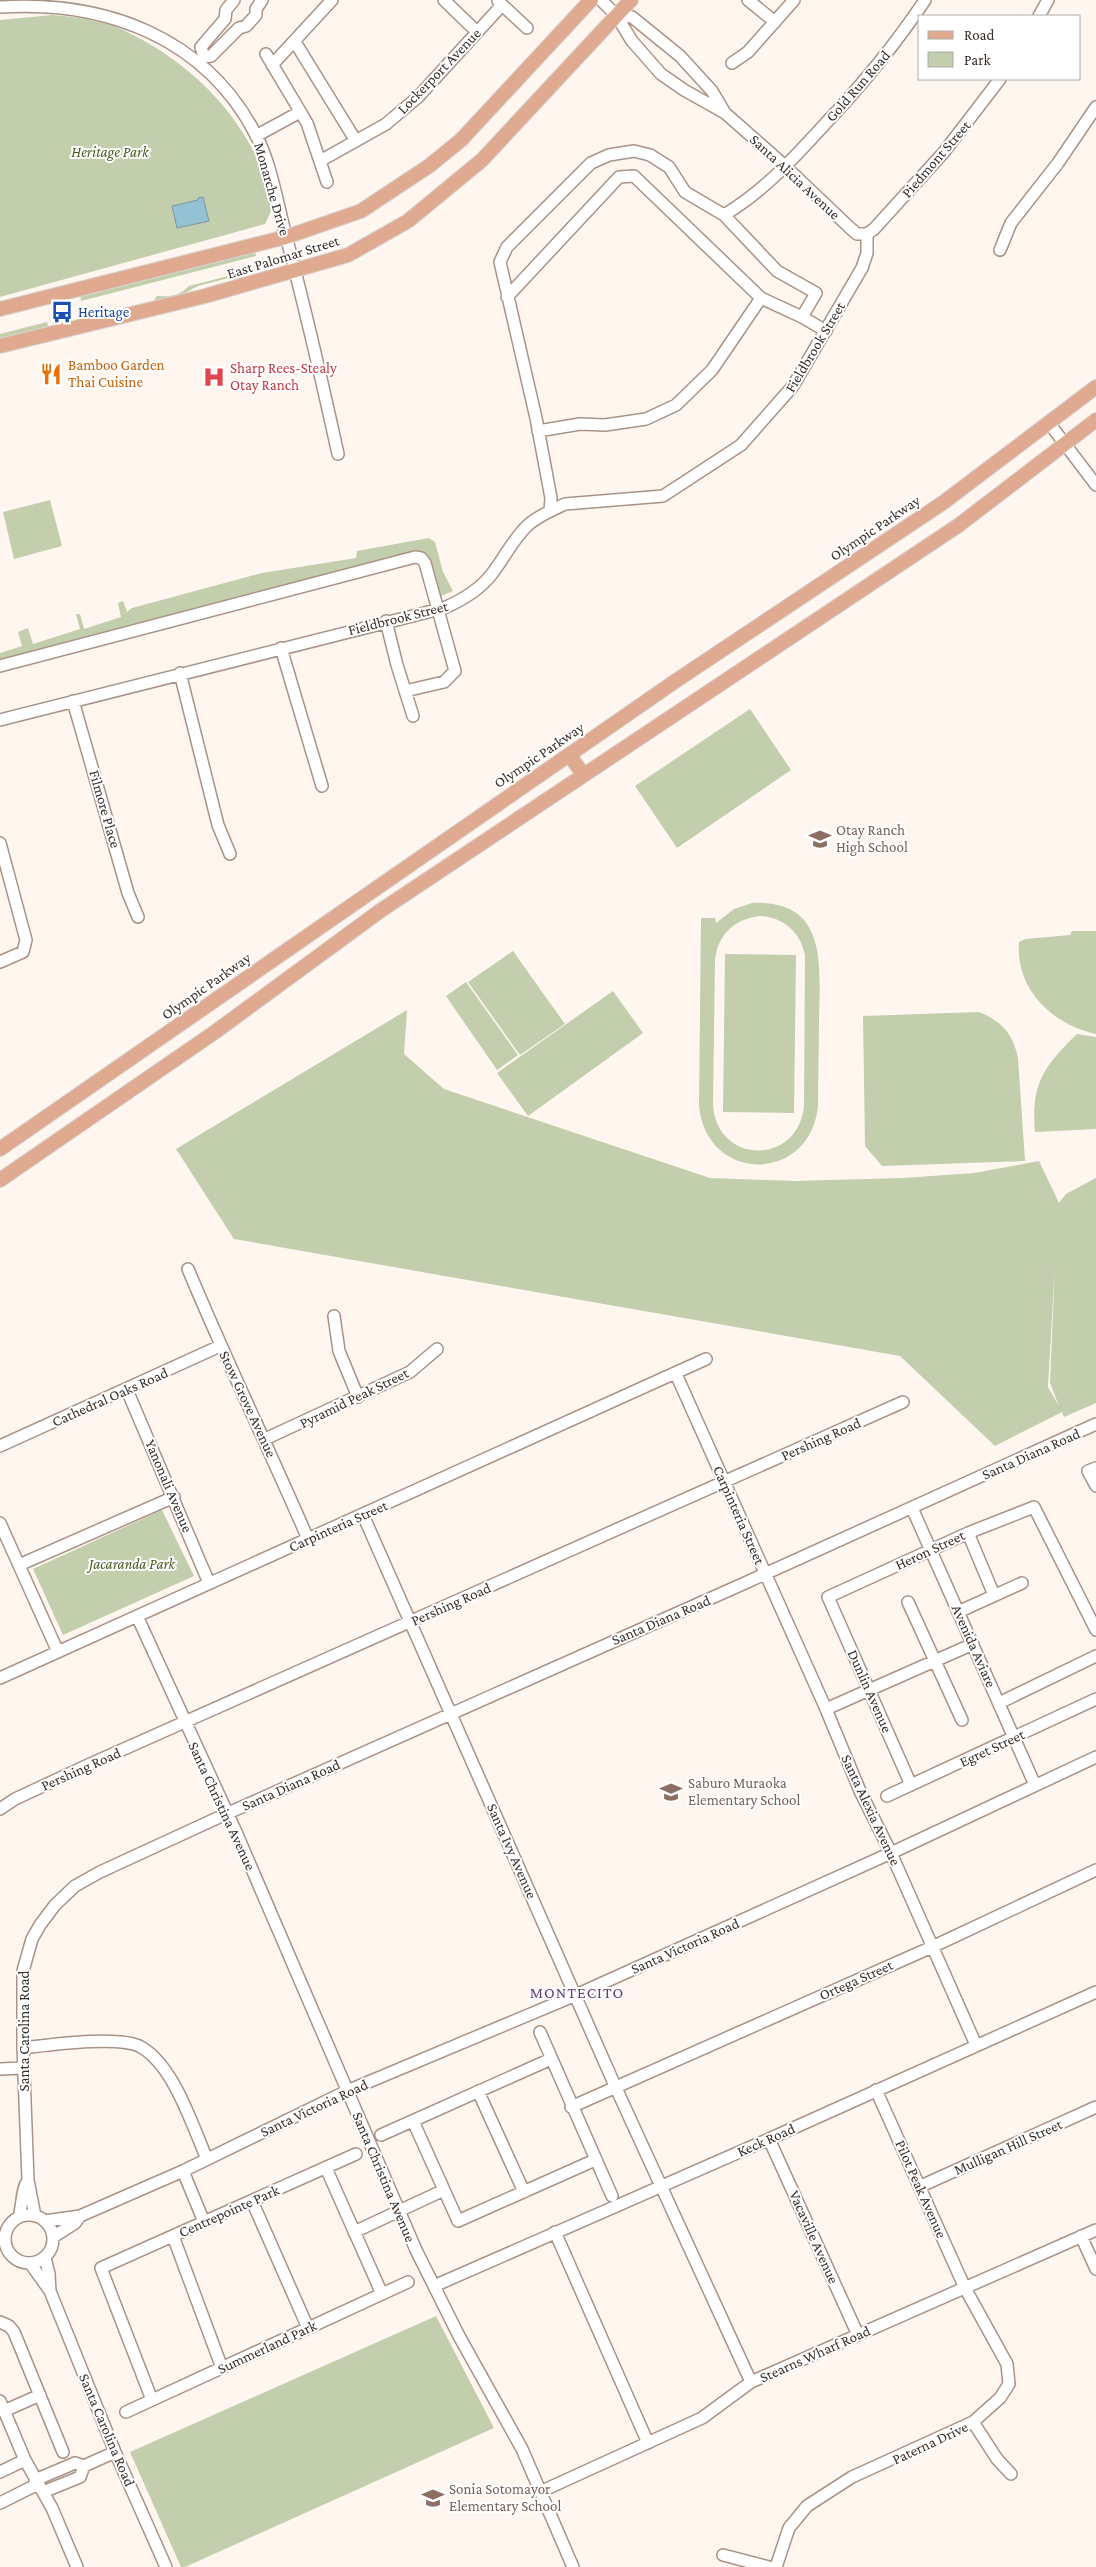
<svg xmlns="http://www.w3.org/2000/svg" width="1096" height="2567" viewBox="0 0 1096 2567" font-family="'Crimson Pro',serif">
<style>
.green{fill:#c2ceac;fill-rule:evenodd}
.water{fill:#94c2d4;stroke:#7996a1}
.lines{fill:none;stroke-linecap:round;stroke-linejoin:round}
.minor-casing{stroke:#a89386;stroke-width:14}
.major-casing{stroke:#d7d6d5;stroke-width:16}
.minor{stroke:#fff;stroke-width:11}
.major{stroke:#e0aa90;stroke-width:14}
.labels{text-anchor:middle;dominant-baseline:central;stroke-width:4;stroke-linejoin:round;paint-order:stroke}
.street-label{font-size:15px;fill:#39302b;stroke:#fff}
.park-label{font-size:15px;font-style:italic;fill:#4d5d23;stroke:#fff}
.transit-label{font-size:15px;fill:#164399;stroke:#fff;text-anchor:start}
.food-label{font-size:15px;fill:#c56008;stroke:#fff;text-anchor:start}
.health-label{font-size:15px;fill:#be3a42;stroke:#fff;text-anchor:start}
.education-label{font-size:15px;fill:#785e54;stroke:#fff;text-anchor:start}
.neighbourhood-label{font-size:16px;letter-spacing:1px;fill:#623d77;stroke:#fff}
</style>
<rect width="100%" height="100%" fill="#fff6f0"/>
<path class="green" d="M52 15C75 17 102 20 123 30 179 56 226 98 254 152 262 167 271 185 272 202 273 209 268 218 265 224L0 297V20Z
M255 250 256 256 81 301 80 294Z
M255 269 256 271 198 286 181 295 153 302 157 296C170 297 179 296 189 286Z
M47 322 49 328 42 330 0 341V334Z
M50 500 62 546 14 559 3 512Z
M429 538 435 542 443 572 453 591 439 597 434 573 425 556 0 662V653L22 646 18 632 28 628 33 644 80 629 76 614H80L84 629 121 617 118 603 123 601 127 612 132 608 262 573 356 558 357 551Z
M750 709 791 770 677 848 635 786Z
M752 903C828 899 820 965 819 1018 819 1047 818 1077 818 1106 810 1185 705 1183 699 1105L701 918H715L716 923 734 909ZM761 916C784 918 800 932 805 955L804 1106C798 1166 717 1165 713 1105L715 961C717 935 735 918 761 916Z
M1072 931H1096V1034C1053 1025 1015 989 1019 942L1025 939 1070 935Z
M513 951 565 1024 520 1055 468 982Z
M725 954 796 955 794 1113 723 1112Z
M466 982 518 1055 497 1070 446 996Z
M613 991 643 1033 528 1116 497 1073Z
M407 1010 404 1054 444 1089 710 1178 794 1181 903 1178 974 1173 1039 1161 1059 1203 1066 1194 1096 1178V1403L1064 1417 1062 1412 995 1446 900 1356 234 1239 176 1149ZM1055 1265 1050 1383 1059 1406 1048 1387Z
M979 1012C1002 1021 1013 1034 1018 1058L1025 1161 882 1166 865 1146 863 1016Z
M1077 1034 1096 1037V1129L1035 1132C1031 1084 1043 1067 1077 1034Z
M162 1510 194 1576 63 1635 33 1569Z
M436 2316 494 2428 185 2567H181L130 2452Z"/>
<path class="water" d="M203 197 209 221 177 228 172 206 198 200V198Z"/>
<g class="lines">
<g class="minor-casing">
<path id="minor" d="M444 0 477 32
M601 0 616 15 632 41 661 74 684 90 725 113 785 166 849 227 857 234H867
M748 0 775 22
M498 1 527 28
M0 7C106 0 206 38 256 135 272 166 277 203 286 236 305 308 322 381 338 454
M616 15 632 17 680 56 712 91 725 113
M1039 16 1048 0
M295 42 356 141
M266 54 307 123 327 182
M204 57 211 56 239 28 246 26 256 15V9L262 0
M200 61 204 57 201 47 225 19 226 10 234 0
M732 63 748 52 794 0
M272 65 332 0
M256 136 300 112
M320 161 386 124 418 97 502 5
M724 215C764 191 794 158 825 124 862 85 895 45 925 0
M867 234 874 229 944 152 1000 79
M1000 250 1011 223 1058 163 1096 107
M507 297 619 177 634 176 761 298 802 317
M1049 423 1096 485
M538 431 580 424 605 425 646 419 676 405 712 370 761 298
M550 511 551 498 536 418 500 262 507 247 591 163 609 155 634 151 650 155 669 167 685 192 724 215 777 271 816 293 802 317 826 331
M386 621 397 665 413 716
M281 648 322 786
M0 666 415 557 421 558 425 563 455 671 444 682 405 691
M180 673 218 825 230 854
M73 701 128 893 138 917
M0 720 444 608C460 601 480 589 491 575 504 559 512 540 528 525 538 516 552 510 565 504L663 496 741 445 793 386 862 268 867 253V234
M0 843 26 940 23 952 0 962
M188 1269C226 1360 269 1449 308 1539
M334 1316 339 1351 358 1397
M676 1374 826 1709 860 1791 891 1853 976 2045
M127 1390 209 1583
M265 1439 410 1372 437 1349
M0 1446 220 1346
M1096 1468 1088 1471 1096 1486
M912 1508 1035 1785
M363 1515 616 2088 751 2382
M0 1523 58 1652
M968 1533 994 1595
M19 1565 174 1497
M908 1602 962 1720
M958 1612 1022 1583
M137 1616 236 1832 416 2250 459 2336 522 2449 573 2567
M0 1678 706 1359
M999 1703 1096 1656
M826 1709 973 1644
M911 1785 828 1597 968 1533 1034 1507 1096 1630
M887 1796 1096 1699
M0 1809 15 1799 88 1765 903 1402
M540 2032 612 2196
M23 2048C49 2045 120 2035 141 2047 174 2066 192 2125 207 2159
M0 2069 23 2068
M478 2091 524 2192
M571 2107 932 1947 1096 1870
M413 2121 458 2221 595 2160
M381 2135 551 2059
M769 2139 858 2335
M326 2168 382 2294
M183 2171 204 2222
M921 2186 1096 2107
M252 2201 308 2328
M5 2239a24 24 0 1 1 48 0a24 24 0 1 1-48 0Z
M35 2216 28 2180 23 2048V1971L32 1939 40 1925 55 1905 75 1886 100 1872 226 1814 745 1583 1096 1424
M19 2217C22 2208 22 2188 27 2182
M45 2221 80 2216 183 2171 347 2091 576 1995 891 1853 1096 1757
M354 2232 444 2190
M555 2232 648 2443
M173 2236 222 2368
M1081 2236 1096 2269
M53 2237 75 2223 80 2216
M45 2258 49 2274 50 2291
M30 2263 50 2291 115 2452 166 2567
M434 2286 769 2139 1096 1992
M0 2322 9 2326 14 2332 63 2452
M152 2400 101 2268 356 2154
M0 2401 25 2460 52 2508 77 2567
M4 2411 40 2395
M126 2412 408 2282
M973 2422 997 2459 1011 2474
M84 2466 115 2452
M0 2472 25 2460
M35 2480 75 2463 84 2466 80 2477 43 2492
M542 2491 702 2418 751 2382 1096 2230
M0 2503 38 2484
M723 2555 769 2567
M776 2567 789 2528 807 2506 852 2477 973 2422 1000 2398 1009 2384 1007 2364 965 2288 876 2090"/>
</g>
<g class="major-casing">
<path id="major" d="M0 309 286 237 361 211 429 166 461 140 591 0
M0 346 205 296 348 255 408 221 482 160 631 0
M569 755 584 775
M0 1149 677 680 944 502 1096 387
M0 1180 215 1032 380 911 959 525 1096 420"/>
</g>
<use href="#minor" class="minor"/>
<use href="#major" class="major"/>
</g>
<defs>
<g id="bus-bare" transform="scale(1.725)"><path d="M-5-6H5V4H4V6H2V4H-2V6H-4V4H-5ZM-3.5-4V0h7V-4ZM-3.5 1.2v1.5H-2V1.2ZM2 1.2v1.5H3.5V1.2Z" fill="#1a4fb4" stroke="#fff" stroke-width="2.5" paint-order="stroke"/></g>
<g id="restaurant-bare" transform="scale(1.725)"><path d="M-5-6h1v4h1v-4h1v4h1v-4h1v5L-1.5 .5V6h-2V.5L-5-1ZM5-6V6H3V1.5H1.5Q1.5-4 5-6Z" fill="#e8710a" stroke="#fff" stroke-width="2.5" paint-order="stroke"/></g>
<g id="hospital-bare" transform="scale(1.725)"><path d="M-5-5h3v3.5h4V-5h3V5h-3V1.5h-4V5h-3Z" fill="#e0444e" stroke="#fff" stroke-width="2.5" paint-order="stroke"/></g>
<g id="school-bare" transform="scale(1.725)"><path d="M0-5L7-2L0 1L-7-2ZM-4 1L0 2.5L4 1V4Q0 6-4 4Z" fill="#8d6e63" stroke="#fff" stroke-width="2.5" paint-order="stroke"/></g>
</defs>
<g fill-rule="evenodd">
<use href="#bus-bare" x="62" y="312"/>
<use href="#restaurant-bare" x="51" y="374"/>
<use href="#hospital-bare" x="214" y="377"/>
<use href="#school-bare" x="820" y="839"/>
<use href="#school-bare" x="671" y="1792"/>
<use href="#school-bare" x="433" y="2498"/>
</g>
<g class="labels">
<g class="street-label">
<text transform="translate(439 71) rotate(-46)">Lockerport Avenue</text>
<text transform="translate(858 86) rotate(-49)">Gold Run Road</text>
<text transform="translate(936 159) rotate(-49)">Piedmont Street</text>
<text transform="translate(795 177) rotate(43)">Santa Alicia Avenue</text>
<text transform="translate(272 189) rotate(74)">Monarche Drive</text>
<text transform="translate(283 257) rotate(-17)">East Palomar Street</text>
<text transform="translate(815 347) rotate(-59)">Fieldbrook Street</text>
<text transform="translate(875 528) rotate(-34)">Olympic Parkway</text>
<text transform="translate(398 618) rotate(-14)">Fieldbrook Street</text>
<text transform="translate(539 755) rotate(-34)">Olympic Parkway</text>
<text transform="translate(105 809) rotate(74)">Filmore Place</text>
<text transform="translate(206 986) rotate(-35)">Olympic Parkway</text>
<text transform="translate(110 1397) rotate(-24)">Cathedral Oaks Road</text>
<text transform="translate(354 1398) rotate(-26)">Pyramid Peak Street</text>
<text transform="translate(248 1404) rotate(65)">Stow Grove Avenue</text>
<text transform="translate(821 1439) rotate(-24)">Pershing Road</text>
<text transform="translate(1031 1454) rotate(-24)">Santa Diana Road</text>
<text transform="translate(169 1486) rotate(67)">Yanonali Avenue</text>
<text transform="translate(739 1515) rotate(66)">Carpinteria Street</text>
<text transform="translate(338 1526) rotate(-24)">Carpinteria Street</text>
<text transform="translate(930 1550) rotate(-25)">Heron Street</text>
<text transform="translate(451 1604) rotate(-24)">Pershing Road</text>
<text transform="translate(661 1620) rotate(-23)">Santa Diana Road</text>
<text transform="translate(974 1646) rotate(66)">Avenida Aviare</text>
<text transform="translate(870 1691) rotate(66)">Dunlin Avenue</text>
<text transform="translate(992 1748) rotate(-25)">Egret Street</text>
<text transform="translate(81 1769) rotate(-24)">Pershing Road</text>
<text transform="translate(291 1785) rotate(-24)">Santa Diana Road</text>
<text transform="translate(222 1806) rotate(65)">Santa Christina Avenue</text>
<text transform="translate(871 1810) rotate(65)">Santa Alexia Avenue</text>
<text transform="translate(512 1851) rotate(66)">Santa Ivy Avenue</text>
<text transform="translate(685 1946) rotate(-24)">Santa Victoria Road</text>
<text transform="translate(856 1980) rotate(-24)">Ortega Street</text>
<text transform="translate(24 2031) rotate(-90)">Santa Carolina Road</text>
<text transform="translate(314 2108) rotate(-25)">Santa Victoria Road</text>
<text transform="translate(766 2140) rotate(-24)">Keck Road</text>
<text transform="translate(1008 2147) rotate(-24)">Mulligan Hill Street</text>
<text transform="translate(384 2177) rotate(67)">Santa Christina Avenue</text>
<text transform="translate(921 2189) rotate(66)">Pilot Peak Avenue</text>
<text transform="translate(229 2211) rotate(-24)">Centrepointe Park</text>
<text transform="translate(814 2237) rotate(66)">Vacaville Avenue</text>
<text transform="translate(267 2347) rotate(-25)">Summerland Park</text>
<text transform="translate(815 2354) rotate(-24)">Stearns Wharf Road</text>
<text transform="translate(107 2430) rotate(67)">Santa Carolina Road</text>
<text transform="translate(930 2443) rotate(-25)">Paterna Drive</text>
</g>
<g class="park-label">
<text x="110" y="152">Heritage Park</text>
<text x="132" y="1564">Jacaranda Park</text>
</g>
<g class="transit-label">
<text x="78" y="312">Heritage</text>
</g>
<g class="food-label">
<text x="68" y="365">Bamboo Garden<tspan x="68" dy="17">Thai Cuisine</tspan></text>
</g>
<g class="health-label">
<text x="230" y="368">Sharp Rees-Stealy<tspan x="230" dy="17">Otay Ranch</tspan></text>
</g>
<g class="education-label">
<text x="836" y="830">Otay Ranch<tspan x="836" dy="17">High School</tspan></text>
<text x="688" y="1783">Saburo Muraoka<tspan x="688" dy="17">Elementary School</tspan></text>
<text x="449" y="2489">Sonia Sotomayor<tspan x="449" dy="17">Elementary School</tspan></text>
</g>
<g class="neighbourhood-label">
<text x="577" y="1992">MONTECITO</text>
</g>
</g>
<rect x="918" y="15" width="162" height="65" fill="#ffffff" stroke="#b0acaa"/>
<rect x="928" y="31" width="25" height="8" fill="#e0aa90" stroke="#b0acaa"/>
<text x="964" y="40" font-size="15" fill="#39302b">Road</text>
<rect x="928" y="52" width="25" height="15" fill="#c2ceac" stroke="#b0acaa"/>
<text x="964" y="65" font-size="15" fill="#39302b">Park</text>
</svg>
